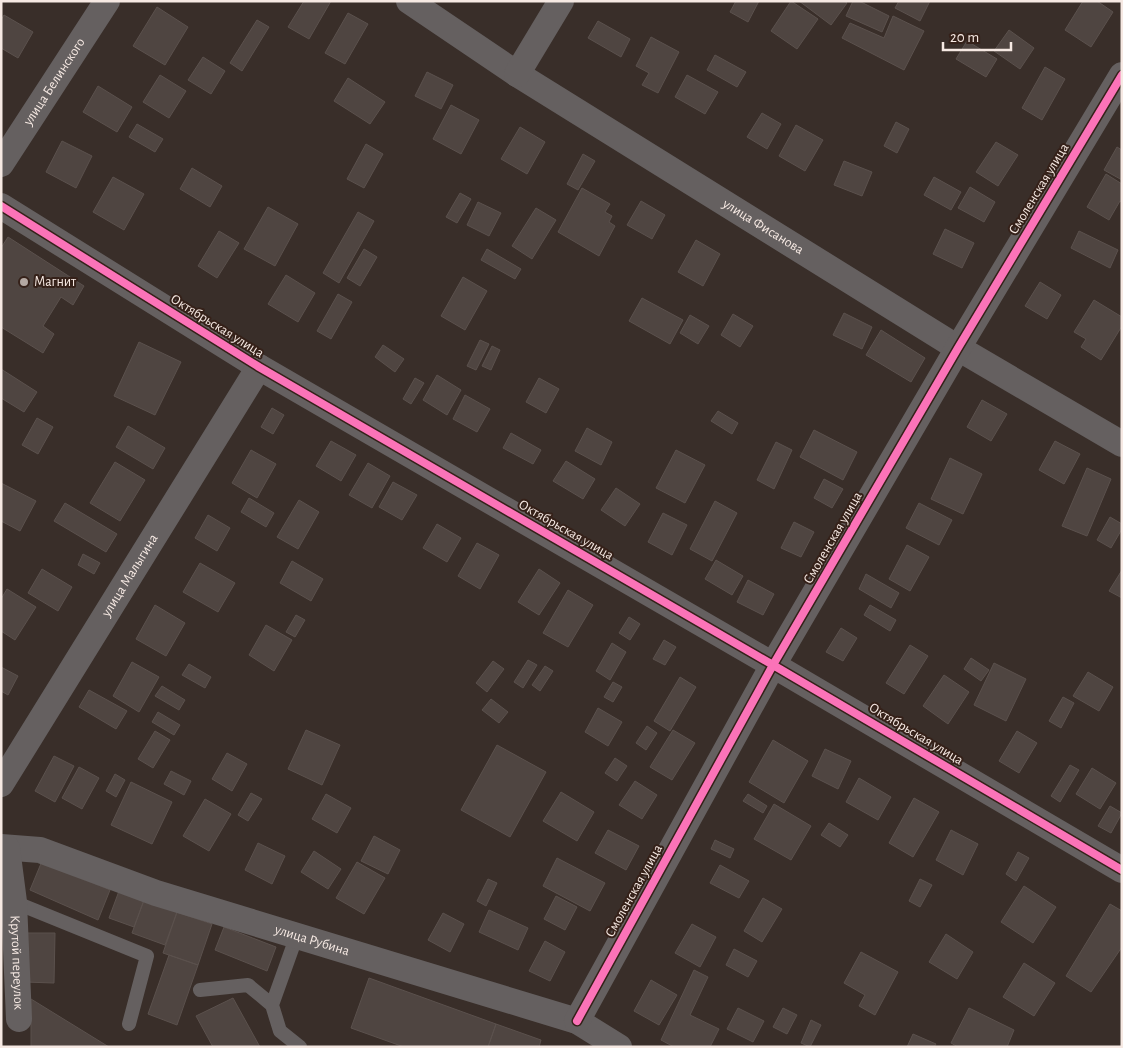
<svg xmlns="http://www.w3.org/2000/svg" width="1123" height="1048" viewBox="0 0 1123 1048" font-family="'Alegreya Sans',sans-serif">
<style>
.building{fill:#4f4541;stroke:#5b514d}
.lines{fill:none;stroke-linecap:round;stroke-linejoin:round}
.service{stroke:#656060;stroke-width:14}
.minor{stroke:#656060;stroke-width:26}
.cycleway-casing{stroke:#352119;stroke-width:11}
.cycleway{stroke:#fb73b8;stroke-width:8}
.poi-dot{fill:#b4a8a2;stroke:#352119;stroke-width:2}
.labels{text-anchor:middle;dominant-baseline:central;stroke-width:4;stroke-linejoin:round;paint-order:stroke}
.street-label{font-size:14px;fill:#f6e9e3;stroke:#352119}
.poi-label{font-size:14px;fill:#f6e9e3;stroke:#352119;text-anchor:start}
</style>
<rect width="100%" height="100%" fill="#392e29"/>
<path class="building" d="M304 1H331L309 39 288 27Z
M736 1H759L748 22 730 12Z
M791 1 818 19 797 49 771 31Z
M799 1H844L847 3 831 25Z
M853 1H859L889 16 882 32 846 16Z
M899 1H930L920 21 895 8Z
M1083 1H1097L1113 12 1091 47 1065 30Z
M157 7 188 27 165 65 133 46Z
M348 13 368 24 345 64 325 53Z
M4 15 33 32 18 58 1 48V20Z
M893 16 924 31 904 70 842 38 850 23 884 38Z
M257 20 269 27 242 71 230 63Z
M598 21 630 39 621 57 588 38Z
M1009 30 1034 48 1020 69 994 51Z
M651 37 679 52 658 93 642 85 649 73 636 66Z
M967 41 997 59 986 77 956 59Z
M715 55 746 72 737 87 707 70Z
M203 57 225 71 211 94 188 80Z
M1045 67 1065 79 1042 120 1022 108Z
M427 72 453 85 441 109 415 96Z
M160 75 186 91 169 118 143 102Z
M687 75 718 92 705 114 675 97Z
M348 78 385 102 370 124 334 101Z
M98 86 132 107 117 132 83 112Z
M451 105 479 120 461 154 433 139Z
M762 113 781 124 767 149 747 137Z
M896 122 909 129 897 153 884 146Z
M137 124 163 139 155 152 129 137Z
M796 125 823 140 805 171 779 156Z
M520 127 545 142 527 174 501 159Z
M62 141 92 156 76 188 46 172Z
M996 142 1018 155 998 186 976 172Z
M366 144 383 154 364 188 347 179Z
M1117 147 1122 150V180L1104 170Z
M583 154 595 161 578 190 567 184Z
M844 161 872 172 862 196 834 185Z
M192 168 222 186 210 207 180 189Z
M1106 174 1122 184V202L1120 201 1109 220 1087 207Z
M113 177 144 194 124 230 93 212Z
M934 177 961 192 951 210 924 195Z
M970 187 995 202 984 222 958 208Z
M582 188 610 204 605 212 612 216 609 222 615 226 599 256 558 232Z
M460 193 471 199 457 223 446 217Z
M641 201 665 215 652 239 627 225Z
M478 202 501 213 489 236 467 225Z
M268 207 298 224 275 266 244 249Z
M536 208 556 220 532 259 512 246Z
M358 212 374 221 339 283 323 273Z
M945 229 974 243 962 268 933 254Z
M219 231 239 243 217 278 198 266Z
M1079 231 1118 250 1110 268 1071 248Z
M8 237 84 286 73 305 61 297 43 326 54 334 43 353 1 327V248Z
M696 240 720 254 703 286 678 272Z
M364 249 377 257 360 286 347 278Z
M487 249 521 269 515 279 481 260Z
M286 275 315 293 298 322 268 304Z
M463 277 487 291 465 330 441 316Z
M1040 282 1061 295 1047 319 1025 306Z
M338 294 352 302 331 339 317 331Z
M642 298 683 320 670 344 629 321Z
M1094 300 1122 317V326L1101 360 1081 347 1086 339 1074 332Z
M844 313 872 327 862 349 833 335Z
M733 314 753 326 740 347 721 335Z
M690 315 709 326 698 344 680 333Z
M881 330 925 358 911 382 866 355Z
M480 340 489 344 476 370 467 366Z
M139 342 181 362 155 415 114 396Z
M383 345 404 359 395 372 375 357Z
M492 346 500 350 491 370 482 366Z
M1 369 37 392 24 412 1 398Z
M437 375 461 390 447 415 423 400Z
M415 378 424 383 411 404 403 399Z
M539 378 559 389 546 413 526 402Z
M465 395 490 409 477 432 453 419Z
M982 400 1007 414 991 441 967 427Z
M272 408 284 415 273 434 261 427Z
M718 411 738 423 732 434 711 421Z
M37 418 53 427 38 454 22 445Z
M128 426 165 448 153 469 116 447Z
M587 428 612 442 601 465 575 451Z
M814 430 857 452 843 480 800 457Z
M511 433 541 450 533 464 503 448Z
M331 441 356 455 341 481 316 466Z
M1055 441 1080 454 1064 484 1039 470Z
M776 442 792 450 774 489 757 480Z
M251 450 276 464 257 498 232 483Z
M676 450 705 465 685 503 656 488Z
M950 458 982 474 963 514 931 499Z
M566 461 595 479 583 499 553 481Z
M115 462 145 480 120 521 90 503Z
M368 463 390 476 372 508 349 495Z
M1087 468 1111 479 1087 536 1062 526Z
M824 479 843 489 832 508 814 498Z
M393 482 417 495 402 520 379 507Z
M1 483 36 501 20 531 1 521Z
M616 488 640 504 625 526 601 510Z
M249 498 274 513 266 527 241 512Z
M299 500 319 512 298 549 277 537Z
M715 501 737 513 712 561 690 549Z
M65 503 117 534 106 552 54 521Z
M919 503 952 520 939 545 906 528Z
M663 513 687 525 672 555 648 542Z
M208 515 230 528 217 551 195 538Z
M1110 517 1122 524V529L1111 548 1097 540Z
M794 522 814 532 801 557 781 548Z
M437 524 461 538 447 562 423 548Z
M477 543 499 555 480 589 458 576Z
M907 545 929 557 910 591 889 579Z
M83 554 100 563 94 574 78 565Z
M716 560 743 576 732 595 705 579Z
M292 561 323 579 311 601 280 583Z
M200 563 235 583 218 612 183 592Z
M42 569 72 587 58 611 28 593Z
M539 569 560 583 539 615 518 602Z
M1122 570V598L1109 591Z
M866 574 899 593 891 608 859 589Z
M748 580 774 594 763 615 737 602Z
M7 589 36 607 15 640 1 631V599Z
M568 590 593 605 568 647 543 633Z
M155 605 185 623 166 656 136 639Z
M870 605 896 620 890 631 864 615Z
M296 615 305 620 295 637 286 632Z
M629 617 640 624 630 640 619 633Z
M266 625 292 640 274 671 249 655Z
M841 628 857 638 843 661 826 652Z
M664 640 676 647 665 665 653 659Z
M612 643 626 652 610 680 596 671Z
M910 645 928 656 904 694 886 683Z
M971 658 989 670 981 681 964 669Z
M528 660 537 665 523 688 514 682Z
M493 661 504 669 487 692 476 683Z
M132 662 159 677 139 712 113 696Z
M994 663 1026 679 1006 721 974 705Z
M189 664 211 677 205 688 182 675Z
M545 666 553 671 540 691 532 685Z
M1 667 18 676 8 695 1 691Z
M1088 672 1113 687 1099 711 1073 696Z
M944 675 969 692 948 724 923 706Z
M680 677 696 687 670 731 654 721Z
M613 682 622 687 613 702 604 697Z
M162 686 185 700 179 710 155 696Z
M89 690 127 711 116 729 79 707Z
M1063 697 1074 703 1061 728 1049 721Z
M491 699 508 712 499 723 482 710Z
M598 708 622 722 608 746 585 732Z
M158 712 180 725 174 735 152 722Z
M647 726 657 733 646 750 636 743Z
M306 730 340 745 322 785 288 769Z
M673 730 695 743 672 780 650 767Z
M155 731 170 740 153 768 138 759Z
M1017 731 1037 743 1019 773 999 761Z
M773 740 808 761 784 803 749 782Z
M497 745 546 772 510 837 461 810Z
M825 749 851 761 838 789 812 776Z
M227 753 247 764 232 791 212 779Z
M54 756 74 766 55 802 35 791Z
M615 758 627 766 617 781 605 773Z
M1070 765 1079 770 1060 802 1051 796Z
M79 767 99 778 82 809 62 798Z
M1092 768 1116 783 1100 809 1076 794Z
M171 771 191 781 184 795 164 784Z
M115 774 125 780 116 797 106 791Z
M859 778 891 797 878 820 846 802Z
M635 781 657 795 642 819 619 805Z
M131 782 172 802 152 844 111 825Z
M561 792 594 812 577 841 543 821Z
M251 793 262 799 248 821 238 815Z
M326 794 351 808 337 833 312 819Z
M748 794 767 806 763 813 743 801Z
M914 798 939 812 913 857 889 843Z
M205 799 231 814 209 851 183 836Z
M774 804 811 826 791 860 754 839Z
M1110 806 1122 813 1111 833 1098 826Z
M829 823 848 835 840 847 821 835Z
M608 830 639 846 626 870 595 853Z
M951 830 978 844 963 875 936 860Z
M374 836 400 850 388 874 361 861Z
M715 840 734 849 730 858 711 849Z
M258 843 285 856 272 884 245 870Z
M314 851 341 869 328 889 301 872Z
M1018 852 1029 858 1016 881 1006 874Z
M557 858 605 883 590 911 543 886Z
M42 861 110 890 98 920 30 890Z
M357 862 385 878 364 914 336 898Z
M720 865 749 881 739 898 710 883Z
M488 879 497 883 486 906 477 901Z
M920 879 932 885 920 907 909 901Z
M1024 886 1056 907 1033 943 1001 922Z
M119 891 144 900 134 927 109 918Z
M556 896 577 907 565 930 544 919Z
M763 898 782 909 762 942 744 931Z
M144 900 177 912 165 945 132 933Z
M1110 904 1122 911V947L1091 992 1066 976Z
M489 910 528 928 518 950 479 932Z
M177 912 212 924 198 965 163 953Z
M443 913 464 924 450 952 428 940Z
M692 924 716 937 700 967 675 953Z
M224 927 276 947 267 971 215 950Z
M24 933H55L54 983 24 982Z
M946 934 973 952 957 979 929 962Z
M545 941 565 952 550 981 529 971Z
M734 949 757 961 748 977 726 965Z
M861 952 898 972 875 1015 859 1006 865 995 844 983Z
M169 955 198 965 177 1025 148 1014Z
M1024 963 1055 983 1034 1016 1003 997Z
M694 970 708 977 690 1015 719 1029 710 1047H674L661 1040Z
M369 978 496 1024 488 1047H404L351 1028Z
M651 980 677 995 659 1025 634 1011Z
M233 998 260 1047H213L196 1016Z
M31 999 109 1047H31Z
M738 1008 764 1021 753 1042 727 1029Z
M783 1008 797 1015 787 1034 773 1027Z
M969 1008 1014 1030 1007 1047H958L951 1043Z
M811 1020 821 1025 810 1047 801 1043Z
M496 1024 541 1040 539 1047H488Z
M913 1034 936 1044 934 1047H907Z"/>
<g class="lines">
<path class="service" d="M14 902 147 956 129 1024
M200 990 248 985 272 1005 280 1031 300 1047
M272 1005 297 935"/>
<g class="minor">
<path id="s1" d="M409 1 517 74 958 348 1122 444"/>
<path d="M517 74 561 1"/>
<path id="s2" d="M1 164 107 1"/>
<path d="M1 206 259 367 773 665 1122 870"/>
<path id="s3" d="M1 784 259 367"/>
<path id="s4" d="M1 847 40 850 156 893 577 1021 619 1047"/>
<path id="s5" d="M7 848 14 902 19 1019"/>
<path d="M577 1021 773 665 958 348 1122 75"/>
</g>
<g class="cycleway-casing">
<path id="cycleway" d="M1 206 259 367 773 665 1122 870
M577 1021 773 665 958 348 1122 75"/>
</g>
<use href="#cycleway" class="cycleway"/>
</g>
<circle class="poi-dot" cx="24" cy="282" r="5"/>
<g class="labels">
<g class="street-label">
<text stroke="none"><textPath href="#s2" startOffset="98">улица Белинского</textPath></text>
<text transform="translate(1039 189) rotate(-59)">Смоленская улица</text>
<text stroke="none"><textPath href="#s1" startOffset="420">улица Фисанова</textPath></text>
<text transform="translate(217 326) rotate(32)">Октябрьская улица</text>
<text transform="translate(566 530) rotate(30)">Октябрьская улица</text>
<text transform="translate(833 538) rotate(-60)">Смоленская улица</text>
<text stroke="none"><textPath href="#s3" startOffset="245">улица Малыгина</textPath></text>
<text transform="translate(916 734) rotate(31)">Октябрьская улица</text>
<text transform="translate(634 891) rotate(-61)">Смоленская улица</text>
<text stroke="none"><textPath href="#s4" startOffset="326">улица Рубина</textPath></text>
<text stroke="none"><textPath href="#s5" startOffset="115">Крутой переулок</textPath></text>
</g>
<g class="poi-label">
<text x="34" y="282">Магнит</text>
</g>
</g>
<rect width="1123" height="1048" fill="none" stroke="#f6e9e3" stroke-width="5"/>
<path d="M943 42v8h68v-8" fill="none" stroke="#f6e9e3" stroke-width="2.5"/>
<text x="950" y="42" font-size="15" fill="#f6e9e3" stroke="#352119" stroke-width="4" paint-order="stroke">20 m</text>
</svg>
